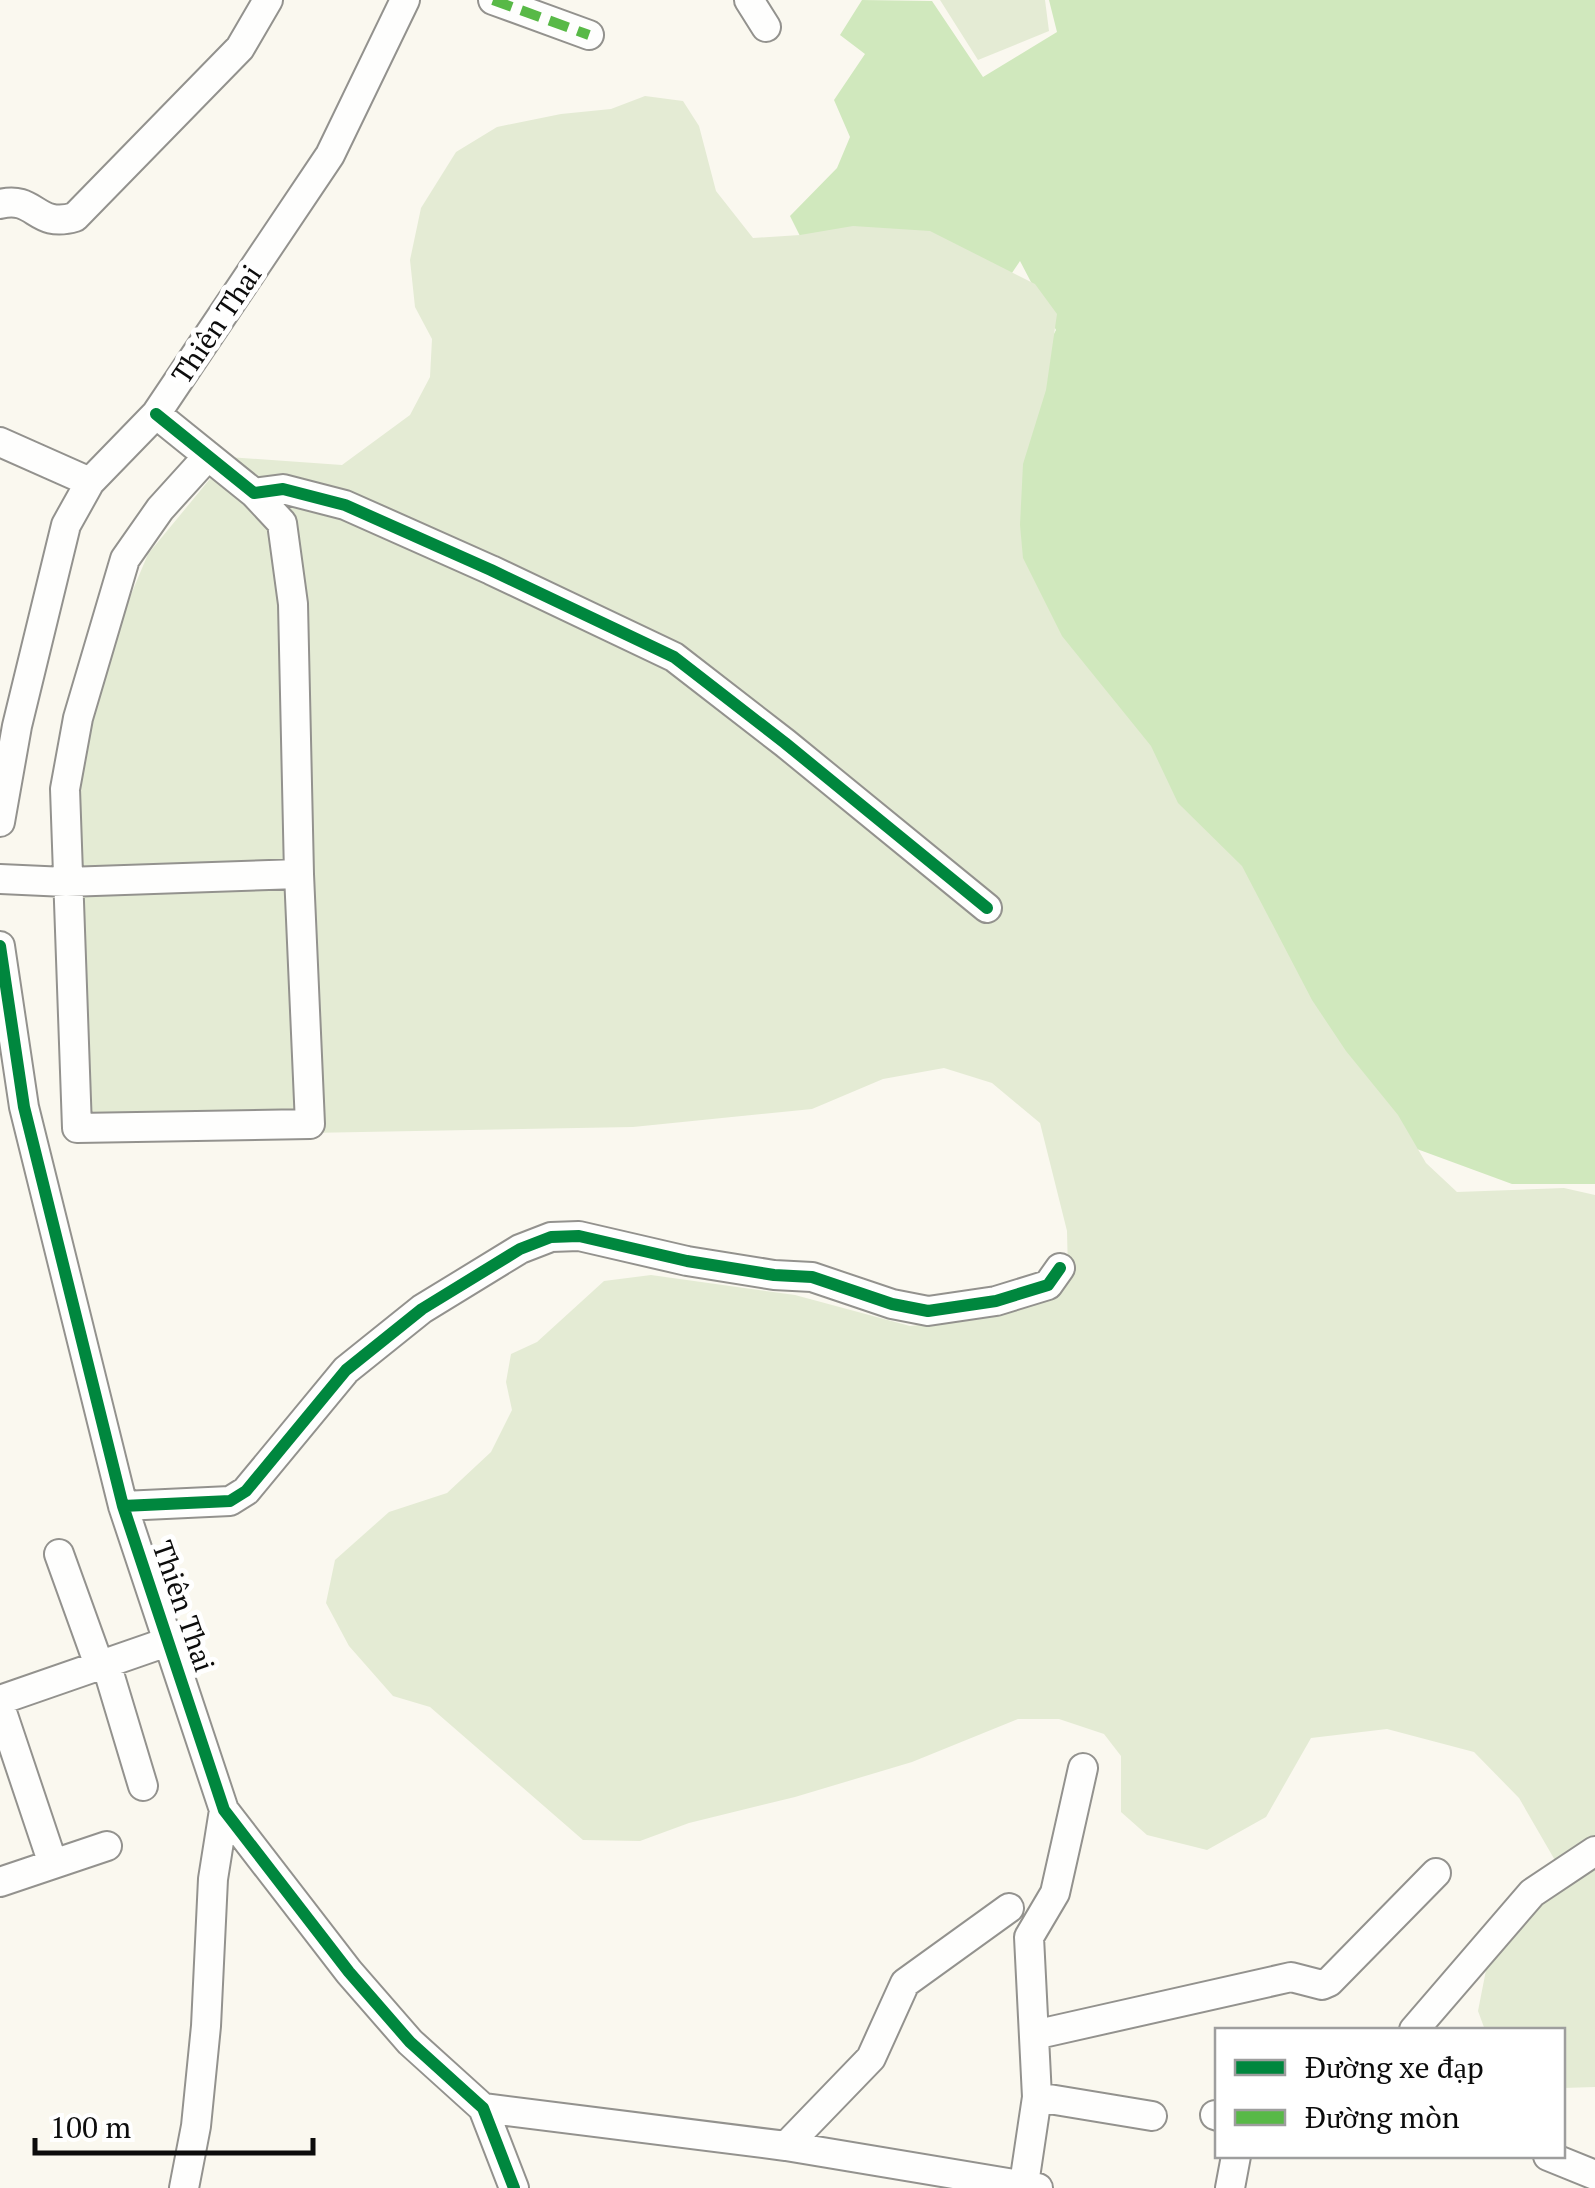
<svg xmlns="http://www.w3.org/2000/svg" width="1595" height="2188" viewBox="0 0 1595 2188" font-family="'PT Serif',serif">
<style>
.forest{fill:#d0e8bd}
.cemetery{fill:#e4ebd4}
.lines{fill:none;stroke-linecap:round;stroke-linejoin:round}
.minor-casing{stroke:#93928e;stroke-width:32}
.minor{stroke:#fefefd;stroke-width:28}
.quiet{stroke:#58b947;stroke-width:10;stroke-dasharray:20 10;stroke-linecap:butt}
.cycleway-casing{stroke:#fff;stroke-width:19}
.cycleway{stroke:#00873e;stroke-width:12}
.labels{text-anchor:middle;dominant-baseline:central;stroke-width:10;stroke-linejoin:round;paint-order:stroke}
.street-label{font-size:28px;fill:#0c0c0c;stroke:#fff}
</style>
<rect width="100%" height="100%" fill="#faf8ef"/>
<path class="forest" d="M862 0 932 1 983 77 1057 32 1049 0H1595V1184H1512L1406 1145 1040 647 992 452 1056 330 1020 261 973 331 813 262 790 216 837 168 850 137 834 100 865 54 840 35Z"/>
<path class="cemetery" d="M940 0H1045L1049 31 978 60Z
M645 96 683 101 699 126 716 191 753 238 800 235 853 226 930 231 1035 284 1057 314 1046 390 1023 464 1020 525 1023 558 1062 636 1151 746 1178 803 1242 866 1312 1000 1346 1051 1398 1115 1426 1163 1457 1192 1564 1188 1595 1195V2087L1563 2088 1562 2030H1485L1478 2011 1487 1965 1550 1894 1556 1862 1519 1798 1474 1752 1387 1729 1311 1738 1266 1817 1207 1850 1147 1835 1121 1812V1756L1104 1734 1059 1719H1018L912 1762 795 1797 689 1823 640 1841 583 1840 430 1707 393 1696 349 1646 326 1603 335 1560 389 1512 447 1493 491 1452 512 1410 506 1382 511 1354 537 1342 604 1281 651 1275 795 1295 910 1326 993 1317 1042 1302 1068 1273 1067 1231 1040 1123 992 1083 944 1068 883 1079 812 1109 633 1127 93 1137 79 785 92 712 127 604 148 554 228 457 342 465 410 415 430 377 432 339 415 307 410 260 421 208 456 152 497 127 561 114 611 109Z"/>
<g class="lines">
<g class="minor-casing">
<path id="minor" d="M493 0 589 35
M749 0 766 27
M0 204C36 195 35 229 75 217L240 48 268 0
M156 414 254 493 282 523 293 604 299 874 310 1124 77 1128 65 789 78 718 125 559 160 509 208 456
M0 442 90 482
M254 493 283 489 345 505 491 570 674 657 785 743 987 908
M0 822 17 726 66 525 90 482 156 414 330 155 405 0
M0 879 66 882 299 874
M0 946 24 1107 123 1506 224 1810 349 1972 410 2042 483 2108 514 2188
M123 1506 230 1501 246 1491 346 1370 422 1309 520 1249 551 1237 579 1236 687 1261 774 1275 812 1277 892 1304 928 1311 996 1301 1048 1285 1060 1268
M59 1554 99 1665
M106 1663 143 1786
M0 1700 170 1641
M0 1706 53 1864
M0 1882 107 1846
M1414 2030 1532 1893 1595 1851
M1034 2035 1291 1977 1322 1985 1329 1982 1436 1873
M1037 2097 1152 2116
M483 2108 786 2146 1038 2188
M1215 2115 1218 2116
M786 2146 871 2058 905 1983 1009 1908
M1548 2156 1595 2175
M1024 2184 1037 2097 1029 1937 1055 1893 1083 1768
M184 2188 196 2126 206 2026 213 1879 224 1810
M1230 2188 1236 2156"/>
</g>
<use href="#minor" class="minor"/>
<path class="quiet" d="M493 0 589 35"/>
<g class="cycleway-casing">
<path id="cycleway" d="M156 414 254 493 283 489 345 505 491 570 674 657 785 743 987 908
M0 946 24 1107 123 1506 224 1810 349 1972 410 2042 483 2108 514 2188
M123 1506 230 1501 246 1491 346 1370 422 1309 520 1249 551 1237 579 1236 687 1261 774 1275 812 1277 892 1304 928 1311 996 1301 1048 1285 1060 1268"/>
</g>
<use href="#cycleway" class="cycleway"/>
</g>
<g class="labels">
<g class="street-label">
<text transform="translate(216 324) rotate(-56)">Thiên Thai</text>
<text transform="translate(184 1606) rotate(71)">Thiên Thai</text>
</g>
</g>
<rect x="1215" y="2028" width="350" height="130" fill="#ffffff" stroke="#9e9e9e" stroke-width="2.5"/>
<rect x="1235" y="2060" width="50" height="15" fill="#00873e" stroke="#9e9e9e" stroke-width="2.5"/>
<text x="1305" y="2078" font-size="30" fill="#0c0c0c">Đường xe đạp</text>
<rect x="1235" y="2110" width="50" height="15" fill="#58b947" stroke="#9e9e9e" stroke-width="2.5"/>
<text x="1305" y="2128" font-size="30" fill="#0c0c0c">Đường mòn</text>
<path d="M35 2138v15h278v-15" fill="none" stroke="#0c0c0c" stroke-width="5"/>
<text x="50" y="2138" font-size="30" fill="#0c0c0c" stroke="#ffffff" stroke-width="8" paint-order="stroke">100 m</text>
</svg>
